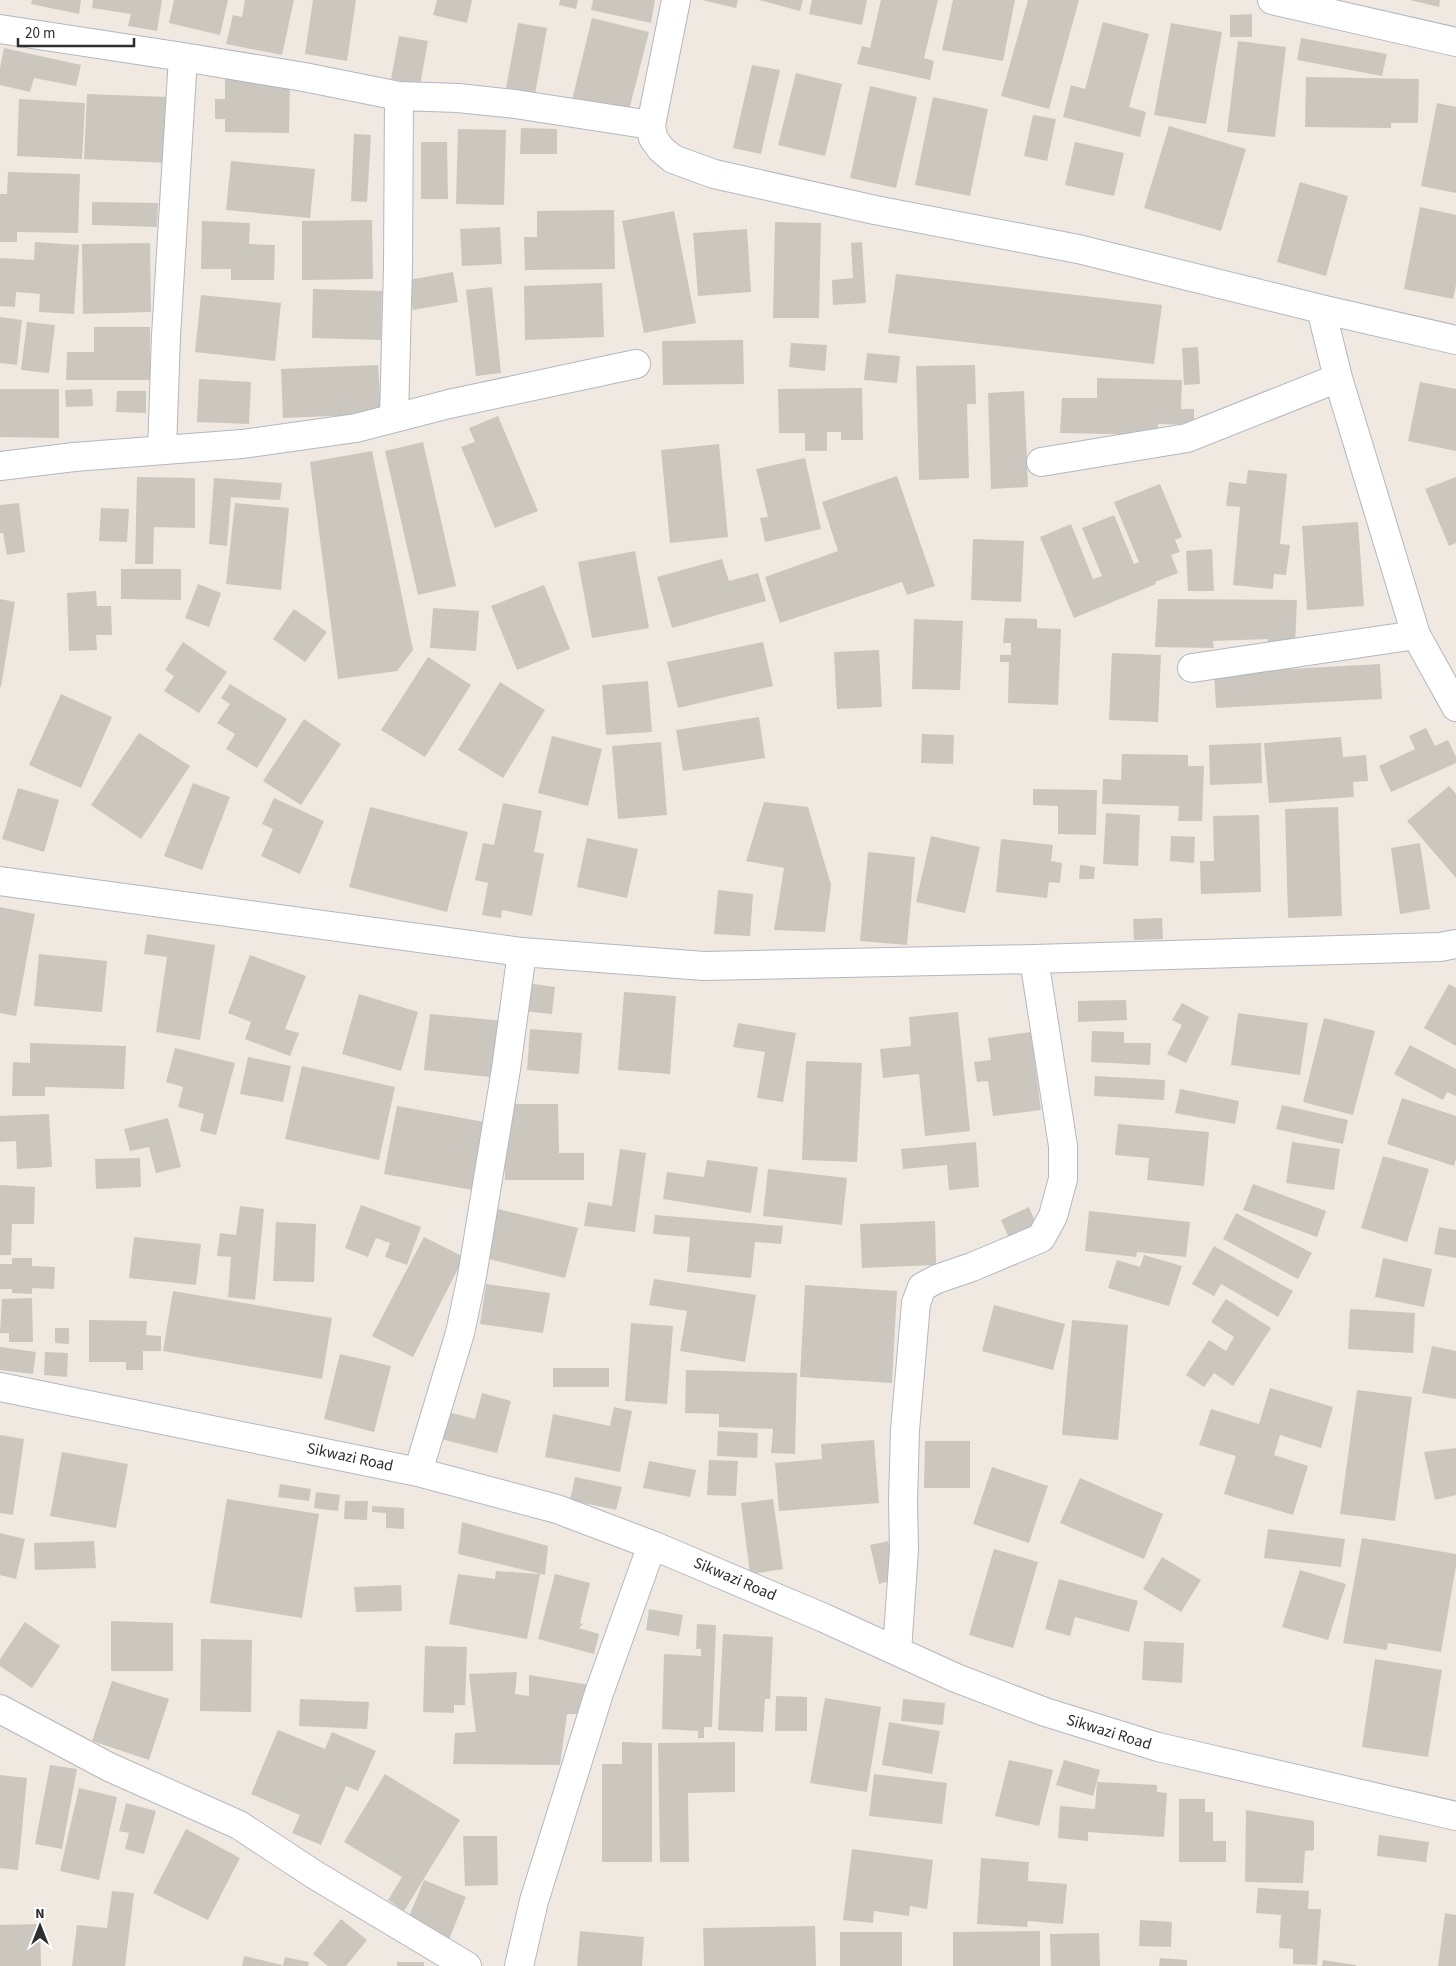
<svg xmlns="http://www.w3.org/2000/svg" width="1456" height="1966" viewBox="0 0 1456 1966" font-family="'Source Sans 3',sans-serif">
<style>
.building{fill:#cbc7bf}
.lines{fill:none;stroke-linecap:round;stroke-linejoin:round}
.minor-casing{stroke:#b4b7c1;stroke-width:30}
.minor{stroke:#fff;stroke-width:28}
.labels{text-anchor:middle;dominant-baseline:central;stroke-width:4;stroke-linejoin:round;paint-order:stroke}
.street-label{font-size:16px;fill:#2e2e2e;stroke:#fff}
</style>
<rect width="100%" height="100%" fill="#efe9e1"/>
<path class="building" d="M32 0H81L79 14 31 4Z
M93 0H162L157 31 128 26 131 14 92 8Z
M174 0H228L220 35 169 23Z
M245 0H294L282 55 226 44 233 15 242 17Z
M313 0H356L347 61 305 54Z
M437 0H472L467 23 433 15Z
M560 0H578L576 9 559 5Z
M593 0H655L651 23 591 10Z
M702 0H738L736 8Z
M759 0H803L800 11Z
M812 0H867L862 25 809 14Z
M881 0H938L924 58 934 61 930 80 857 64 862 46 870 48Z
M953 0H1015L1003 61 942 50Z
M1028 0H1079L1049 109 1001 96Z
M1410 0H1440L1439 7Z
M1252 14V37H1230V15Z
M592 18 649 32 628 114 572 100Z
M1103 22 1149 34 1129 107 1146 112 1140 137 1063 117 1071 85 1085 89Z
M518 23 547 28 535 94 506 88Z
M1171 23 1222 32 1206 124 1154 115Z
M399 36 428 41 420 85 391 79Z
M1301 38 1387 54 1382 76 1297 60Z
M1238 41 1286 47 1275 137 1227 132Z
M4 48 81 65 76 86 34 78 30 92 0 85V68Z
M752 65 780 70 761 154 733 148Z
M796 73 842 84 825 156 778 145Z
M1306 77 1419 79 1418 123H1391V128L1305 127Z
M225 79 290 80 289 133 225 132V119H215V99H225Z
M870 86 917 97 896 188 850 178Z
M87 94 169 97 167 163 84 159Z
M933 97 988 109 970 196 915 185Z
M19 99 85 103 82 159 17 156Z
M1437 103 1456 107V193L1421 186Z
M1033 115 1056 119 1047 161 1024 156Z
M1169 126 1246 149 1221 231 1144 208Z
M521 128 557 129V154H520Z
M458 129 506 130 504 205 456 204Z
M354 134 371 135 367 202 351 201Z
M421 142H447L448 199H421Z
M1075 142 1124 153 1114 196 1065 185Z
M231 161 315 169 310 218 226 210Z
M8 172 80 174 78 233 17 232V242H0V194H7Z
M1300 182 1348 196 1326 276 1277 262Z
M92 202 158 203 157 227 92 225Z
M1420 207 1456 215V285L1453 299 1404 289Z
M614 210 615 269 525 270 524 237H537V211Z
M674 211 696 323 644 333 622 221Z
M372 220 373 279 302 280V221Z
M202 221 250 223 249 244 275 245 274 280H231V269H201Z
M775 222 821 223 819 318H773Z
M500 227 502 264 462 266 460 229Z
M747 229 751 292 698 296 693 233Z
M35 242 79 245 74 314 39 312 40 294 16 292 15 307 0 306V258L34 260Z
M862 242 866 303 833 305 832 280 853 278 851 243Z
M150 243 151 312 83 314 82 244Z
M453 272 458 302 413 310 408 280Z
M896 274 1162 305 1154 364 888 333Z
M602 283 604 337 525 340 524 286Z
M492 287 501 373 476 376 466 290Z
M313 289 382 291 381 340 312 338Z
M201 295 281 303 275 361 195 352Z
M0 317 22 320 17 365 0 363Z
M27 322 55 325 49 373 21 370Z
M94 327H150V380H66L67 352H94Z
M743 340 744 384 663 385 662 341Z
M791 343 827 345 825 371 789 367Z
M1198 347 1200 384 1184 385 1182 348Z
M867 353 900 356 897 383 864 380Z
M378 365 381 414 283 418 281 369Z
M975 365 976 404H967L969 478 919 480 916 366Z
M1097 378 1182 380 1181 409H1194V425L1158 424 1157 435 1060 433 1062 398H1097Z
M199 379 251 382 249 424 197 422Z
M1420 382 1456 389V451L1408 441Z
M862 388 863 440H841V432H827V451H805V433H779L778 389Z
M0 389H59V438L0 437Z
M92 389 93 406 66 407 65 390Z
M117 391H146V413L116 412Z
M1024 391 1028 487 991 489 988 393Z
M498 416 538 511 495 528 461 447 475 442 469 428Z
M423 442 456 586 418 595 385 451Z
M719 444 728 537 670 543 661 450Z
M372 451 413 650 397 671 338 679 310 462Z
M805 458 821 529 765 542 760 518 768 517 756 469Z
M1248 470 1287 474 1280 544 1290 545 1286 575 1274 574 1273 589 1233 585 1240 507 1226 506 1229 482 1246 484Z
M897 476 935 586 907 595 902 582 780 623 765 577 838 551 822 502Z
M137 477 195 478V528L154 527 153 564H135Z
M1456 477V543L1449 546 1425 489Z
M214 478 282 483 280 500 231 497 227 546 209 544Z
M1160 484 1182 537 1175 540 1180 552 1171 555 1178 573 1155 582 1156 584 1074 618 1040 537 1071 524 1093 579 1102 576 1082 528 1114 515 1134 564 1139 562 1114 502Z
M19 503 25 552 7 555 3 533H0V505Z
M235 503 289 508 281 590 226 584Z
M101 508 129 509 127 542 99 541Z
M1358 522 1364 606 1307 610 1302 526Z
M973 539 1024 541 1021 602 971 600Z
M1212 549 1214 591H1188L1186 551Z
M635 551 649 628 592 638 578 562Z
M722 559 729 581 758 573 766 601 672 628 657 577Z
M121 569H181V600L121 599Z
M198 584 221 593 209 627 185 618Z
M544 585 570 649 517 670 491 606Z
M96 591 97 606H111L112 635H96L97 650 69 651 67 593Z
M0 599 15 602 1 687H0Z
M1158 599 1297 600 1295 646 1266 648 1268 639 1213 641 1214 648 1155 647Z
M433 608 479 611 476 651 430 648Z
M294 609 327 632 305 662 273 639Z
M1005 618 1037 619V628L1061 629 1058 705 1008 703 1009 662H1000V655H1011V643H1003Z
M914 619 963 621 960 690 912 689Z
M183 642 227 672 199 713 164 691 174 676 165 670Z
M763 642 773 686 678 708 667 662Z
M879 650 882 707 837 709 834 652Z
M1112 653 1161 655 1158 722 1109 720Z
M428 657 471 685 425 757 381 730Z
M1380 664 1382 699 1216 708 1214 673Z
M648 681 652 732 606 735 602 685Z
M500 682 545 710 503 778 458 750Z
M230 684 287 719 257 768 226 749 235 734 217 723 230 704 221 698Z
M61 694 112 717 81 788 29 765Z
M759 717 765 758 683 771 676 730Z
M304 719 341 744 301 805 263 781Z
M1426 728 1435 746 1448 740 1456 757V763L1391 792 1379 766 1415 749 1409 736Z
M139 733 190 766 141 839 91 805Z
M922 734 954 735 953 764 921 763Z
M552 736 602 749 588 806 538 793Z
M1341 737 1343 757 1366 755 1368 781 1353 782 1354 797 1269 803 1264 743Z
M661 742 667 815 618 819 612 746Z
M1261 743 1262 783 1210 785 1209 745Z
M1122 754 1188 755V766H1204L1202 821H1178L1179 806 1102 804 1103 779 1121 780Z
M193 783 230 797 202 870 164 856Z
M1449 786 1456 794V878L1407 821Z
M18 788 59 800 44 852 2 839Z
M1033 789 1097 790 1096 835 1058 834V806L1033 805Z
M274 798 324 821 300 874 261 856 273 829 262 824Z
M764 802 808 807 831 885 825 932 774 930 784 868 746 861Z
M503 803 542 811 534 852 544 854 532 916 502 910 501 918 482 915 488 883 475 880 483 843 494 845Z
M370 807 468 832 447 912 349 887Z
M1338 807 1342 916 1288 918 1285 809Z
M1106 813 1140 815 1138 866 1103 864Z
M1259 815 1261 892 1201 894 1200 861H1214L1213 816Z
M931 836 980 847 965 913 916 902Z
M1171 836 1195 837 1194 863 1170 861Z
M587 838 638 849 627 898 577 887Z
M1001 839 1053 845 1051 861 1062 863 1060 883 1049 882 1047 898 996 892Z
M1420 843 1430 909 1400 914 1391 848Z
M868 852 915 857 907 945 860 941Z
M1080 865 1095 867 1094 879H1079Z
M718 890 753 894 750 936 714 934Z
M0 907 35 914 16 1016 0 1013Z
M1162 918 1163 939 1134 940 1133 919Z
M147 934 215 945 200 1040 156 1032 167 957 144 954Z
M39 954 107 961 102 1012 34 1006Z
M250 955 306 976 285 1029 299 1033 290 1056 245 1039 251 1022 228 1013Z
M527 983 555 987 552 1014 523 1011Z
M1449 984 1456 988V1046L1424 1028Z
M624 992 676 996 670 1074 618 1070Z
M359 994 418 1012 401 1071 342 1054Z
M1126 1000 1127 1020 1078 1022V1001Z
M1182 1003 1209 1017 1186 1063 1167 1054 1182 1025 1172 1020Z
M958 1012 970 1131 925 1136 919 1074 883 1078 880 1049 911 1046 909 1017Z
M1238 1013 1308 1023 1300 1075 1231 1065Z
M430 1014 505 1021 499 1078 424 1070Z
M1324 1018 1375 1031 1353 1115 1303 1102Z
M738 1023 796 1033 783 1102 757 1098 765 1052 733 1047Z
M530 1029 582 1033 579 1074 527 1070Z
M1092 1031 1124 1032V1043H1151L1150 1065 1091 1062Z
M1031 1032 1041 1110 993 1116 988 1081 977 1082 974 1062 991 1060 988 1038Z
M30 1043 126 1046 124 1089 45 1087V1096H12L13 1062 30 1063Z
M1410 1045 1456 1069V1096L1447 1092 1443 1100 1394 1074Z
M175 1048 235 1063 216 1135 200 1131 204 1114 178 1107 183 1087 166 1082Z
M248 1057 291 1066 283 1102 240 1094Z
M806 1061 862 1063 857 1162 802 1160Z
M302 1066 395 1087 379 1160 285 1139Z
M1095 1076 1165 1080 1164 1100 1094 1096Z
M1180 1089 1239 1101 1235 1124 1175 1113Z
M1402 1098 1456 1116V1158L1454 1166 1387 1144Z
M504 1104H558L559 1153H584V1180H505Z
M1282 1105 1348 1120 1343 1144 1276 1129Z
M397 1106 490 1123 478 1191 384 1174Z
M49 1114 52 1167 17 1169 16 1141 0 1142V1116Z
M168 1118 181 1167 156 1173 149 1147 130 1151 124 1129Z
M1118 1124 1209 1132 1204 1186 1147 1180 1149 1158 1115 1155Z
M976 1142 979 1187 949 1190 947 1165 903 1169 901 1149Z
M1292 1142 1340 1149 1334 1190 1286 1183Z
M620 1149 646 1153 635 1232 584 1226 588 1202 612 1206Z
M1383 1156 1429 1169 1407 1242 1361 1228Z
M140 1158 141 1187 96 1189 95 1159Z
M707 1160 758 1167 751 1213 663 1199 667 1172 704 1177Z
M768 1169 847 1178 842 1225 763 1216Z
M1253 1184 1326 1211 1317 1237 1243 1210Z
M0 1185 35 1187 34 1224H12L11 1255H0Z
M361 1205 421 1227 407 1265 385 1257 390 1243 376 1238 368 1257 345 1248Z
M240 1206 264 1209 255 1300 228 1297 231 1257 217 1256 220 1233 236 1235Z
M1029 1207 1037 1226 1009 1238 1001 1220Z
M498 1209 578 1228 565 1278 485 1258Z
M1089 1211 1190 1222 1186 1257 1137 1252 1136 1257 1085 1251Z
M1236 1213 1312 1253 1298 1279 1223 1239Z
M655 1215 783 1226 781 1244 755 1242 751 1278 687 1272 690 1237 653 1234Z
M935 1221 936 1265 862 1268 860 1224Z
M276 1222 316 1224 314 1282 273 1281Z
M1439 1227 1456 1230V1258L1434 1254Z
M134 1237 201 1244 196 1285 129 1278Z
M424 1237 464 1257 413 1357 372 1336Z
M1214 1246 1293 1291 1278 1317 1221 1284 1214 1296 1192 1284Z
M1144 1255 1182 1266 1169 1306 1108 1288 1117 1260 1140 1267Z
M12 1258H32V1266L55 1267 54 1289 32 1288V1294L12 1293V1289H0V1264H12Z
M1383 1258 1432 1269 1424 1307 1375 1297Z
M654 1279 756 1295 745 1362 680 1351 687 1311 649 1305Z
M486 1284 550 1293 543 1333 480 1324Z
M805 1285 897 1291 892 1383 800 1377Z
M173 1291 332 1318 322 1379 163 1351Z
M32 1298 33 1342H9V1333H0L2 1299Z
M1226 1299 1271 1328 1233 1386 1214 1373 1204 1387 1186 1375 1209 1340 1226 1351 1234 1337 1211 1322Z
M994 1305 1065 1324 1053 1370 982 1351Z
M1350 1309 1415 1313 1413 1353 1348 1349Z
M89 1320 147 1321 146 1335 161 1336V1351H143V1370H126V1362H89Z
M1072 1320 1128 1325 1118 1440 1062 1435Z
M631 1323 673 1326 667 1404 625 1401Z
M55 1328H69V1344L55 1343Z
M1432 1346 1456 1351V1399L1422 1393Z
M0 1347 36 1352 33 1374 0 1370Z
M45 1352 68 1353 67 1377 44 1375Z
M340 1354 391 1366 374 1432 324 1419Z
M553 1368H609V1387H553Z
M686 1370 797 1373 795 1454 771 1453 773 1429 719 1427V1414L685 1413Z
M1270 1388 1333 1407 1321 1448 1280 1435 1274 1455 1308 1466 1293 1515 1224 1494 1236 1456 1199 1445 1211 1409 1259 1424Z
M1357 1390 1412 1397 1395 1521 1340 1514Z
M482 1393 511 1401 497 1453 441 1439 448 1412 475 1419Z
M614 1407 632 1411 620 1472 545 1457 553 1414 610 1426Z
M718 1431 758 1433 757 1458 717 1456Z
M0 1435 24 1439 13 1515 0 1513Z
M874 1440 879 1503 779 1511 775 1463 822 1459 821 1444Z
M925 1441H970V1488H924Z
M1456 1448V1495L1435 1500 1424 1452Z
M62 1452 128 1464 116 1528 50 1516Z
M709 1460 738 1461 736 1496 707 1495Z
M649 1461 696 1470 690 1497 643 1488Z
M992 1467 1048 1486 1029 1543 973 1524Z
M575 1477 622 1487 616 1510 570 1500Z
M1080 1478 1163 1514 1144 1559 1060 1523Z
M280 1484 311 1489 309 1501 278 1497Z
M316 1492 340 1495 338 1511 314 1508Z
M227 1499 319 1514 302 1618 210 1603Z
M773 1499 783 1569 750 1574 741 1503Z
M345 1501H368L367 1520 344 1519Z
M372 1506 404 1508V1529L386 1528V1513L372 1512Z
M462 1522 548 1546 545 1575 458 1554Z
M1268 1529 1345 1539 1341 1567 1264 1558Z
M0 1533 25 1539 16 1579 0 1575Z
M1362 1538 1456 1554V1566L1441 1652 1388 1643 1387 1650 1343 1643Z
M94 1541 96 1568 35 1570 34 1543Z
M888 1541 897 1579 879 1584 870 1545Z
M994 1549 1038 1562 1013 1648 969 1635Z
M1162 1557 1201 1580 1181 1612 1143 1589Z
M1300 1570 1346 1584 1328 1640 1282 1627Z
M496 1571 540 1574 527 1639 449 1624 458 1574 495 1579Z
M555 1574 590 1583 580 1623 583 1624 579 1628 599 1634 594 1654 538 1639Z
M1059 1579 1138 1601 1129 1632 1075 1617 1070 1636 1045 1629Z
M401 1585 402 1611 356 1612 354 1587Z
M649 1609 683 1615 679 1636 646 1630Z
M111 1621 173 1623V1671H111Z
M25 1622 60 1646 32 1688 0 1666V1659Z
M697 1624 716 1625 712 1727H704V1738H698V1731L662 1729 664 1654 701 1656V1649H696Z
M723 1634 773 1637 770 1699H765L763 1732 718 1730Z
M201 1639 252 1640 251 1712 200 1711Z
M1144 1641 1184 1643 1182 1683 1142 1680Z
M425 1646 467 1647 465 1705H454V1713L423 1712Z
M1375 1659 1442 1670 1428 1757 1362 1747Z
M517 1672 515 1694 529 1696V1675L590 1685 584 1714H567L560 1765 453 1764 455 1733 476 1732 469 1674Z
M112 1681 169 1699 149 1760 92 1741Z
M776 1696 807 1697V1731H775Z
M825 1698 881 1707 867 1792 810 1783Z
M300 1699 369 1702 367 1729 299 1726Z
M903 1699 945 1703 943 1725 901 1721Z
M889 1722 940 1731 932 1774 882 1765Z
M278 1730 325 1749 332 1732 376 1751 358 1791 346 1786 321 1845 292 1833 300 1815 251 1794Z
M622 1742 652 1743V1862H602V1764H622Z
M735 1742V1792L688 1793 689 1862H660L658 1743Z
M1009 1760 1053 1770 1039 1826 995 1816Z
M1064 1760 1100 1770 1093 1796 1056 1785Z
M50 1765 77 1769 62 1849 35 1844Z
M385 1774 460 1820 404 1911 388 1900 402 1877 344 1842Z
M874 1774 947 1783 942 1824 869 1816Z
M0 1775 27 1778 18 1870 0 1868Z
M1097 1782 1157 1785V1792L1167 1793 1164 1837 1088 1832V1841L1058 1838 1060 1806 1095 1809Z
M79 1788 117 1797 99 1880 60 1871Z
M1179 1799H1205V1812H1213V1841H1226V1862H1179Z
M126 1803 156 1811 144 1854 125 1849 129 1833 119 1831Z
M1246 1810 1314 1821V1850L1305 1851 1303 1883 1245 1882Z
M186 1829 240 1858 208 1920 153 1893Z
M1379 1835 1429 1842 1426 1862 1377 1856Z
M463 1836H497L498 1885 465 1886Z
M852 1849 933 1860 927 1909 910 1906 909 1916 874 1911 873 1923 843 1920Z
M981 1858 1029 1862 1028 1881 1067 1884 1063 1924 1028 1921 1027 1927 977 1924Z
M424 1880 466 1897 448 1942 406 1924Z
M1258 1888 1309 1891 1308 1909H1321L1317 1965 1293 1964V1949L1279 1948 1281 1915 1256 1913Z
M112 1891 134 1893 125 1966H72L77 1925 107 1928Z
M1445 1913 1456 1915V1966H1438Z
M341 1919 367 1940 346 1966H328L313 1954Z
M1140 1920 1172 1922 1171 1947 1139 1946Z
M40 1924 41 1966H0V1925Z
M815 1926 816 1966H704L703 1928Z
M580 1931 644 1937 642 1966H577Z
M1040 1931V1966H953V1932Z
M840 1932H902V1966H840Z
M1099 1933 1100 1966H1051L1050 1934Z
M244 1956 282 1965V1966H242Z
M285 1957 309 1962 308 1966H283Z
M1160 1958 1187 1960V1966H1159Z
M1323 1960 1356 1965V1966H1322Z
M397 1962H424V1966H397Z"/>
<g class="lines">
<g class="minor-casing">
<path id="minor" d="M676 0 651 125 653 138 661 149 673 159 714 174 875 210 1078 249 1321 309 1456 340
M1272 0 1456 42
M0 29 183 57 304 77 399 96 458 98 515 104 651 125
M1321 309 1338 378 1416 635 1456 707
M394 418 398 267 399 96
M162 450 166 336 183 57
M1041 462 1187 438 1338 378
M0 466 74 457 242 444 356 428 449 404 636 364
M1192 668 1416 635
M0 881 522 952 704 966 1034 959 1440 947 1456 944
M0 1387 418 1472 557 1509 652 1545 824 1618 956 1678 1045 1712 1158 1747 1456 1816
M418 1472 460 1333 472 1276 506 1069 522 952
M897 1651 904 1550 903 1502 905 1430 916 1303 922 1287 937 1279 972 1267 1041 1238 1053 1216 1063 1179V1146L1034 959
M0 1709 109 1767 239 1825 315 1875 467 1966
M519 1966 534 1901 599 1693 652 1545"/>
</g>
<use href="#minor" class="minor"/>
</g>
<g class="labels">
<g class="street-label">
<text transform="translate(350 1457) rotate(12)">Sikwazi Road</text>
<text transform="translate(735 1579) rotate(23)">Sikwazi Road</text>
<text transform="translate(1109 1732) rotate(17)">Sikwazi Road</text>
</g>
</g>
<g transform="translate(40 1926)" stroke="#ffffff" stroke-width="4" paint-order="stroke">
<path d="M0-4L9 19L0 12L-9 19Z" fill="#2e2e2e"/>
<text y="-8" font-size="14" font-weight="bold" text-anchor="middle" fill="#2e2e2e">N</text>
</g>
<path d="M18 38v8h116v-8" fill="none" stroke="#2e2e2e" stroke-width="2.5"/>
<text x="25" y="38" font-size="15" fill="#2e2e2e" stroke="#ffffff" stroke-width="4" paint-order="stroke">20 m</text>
</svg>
